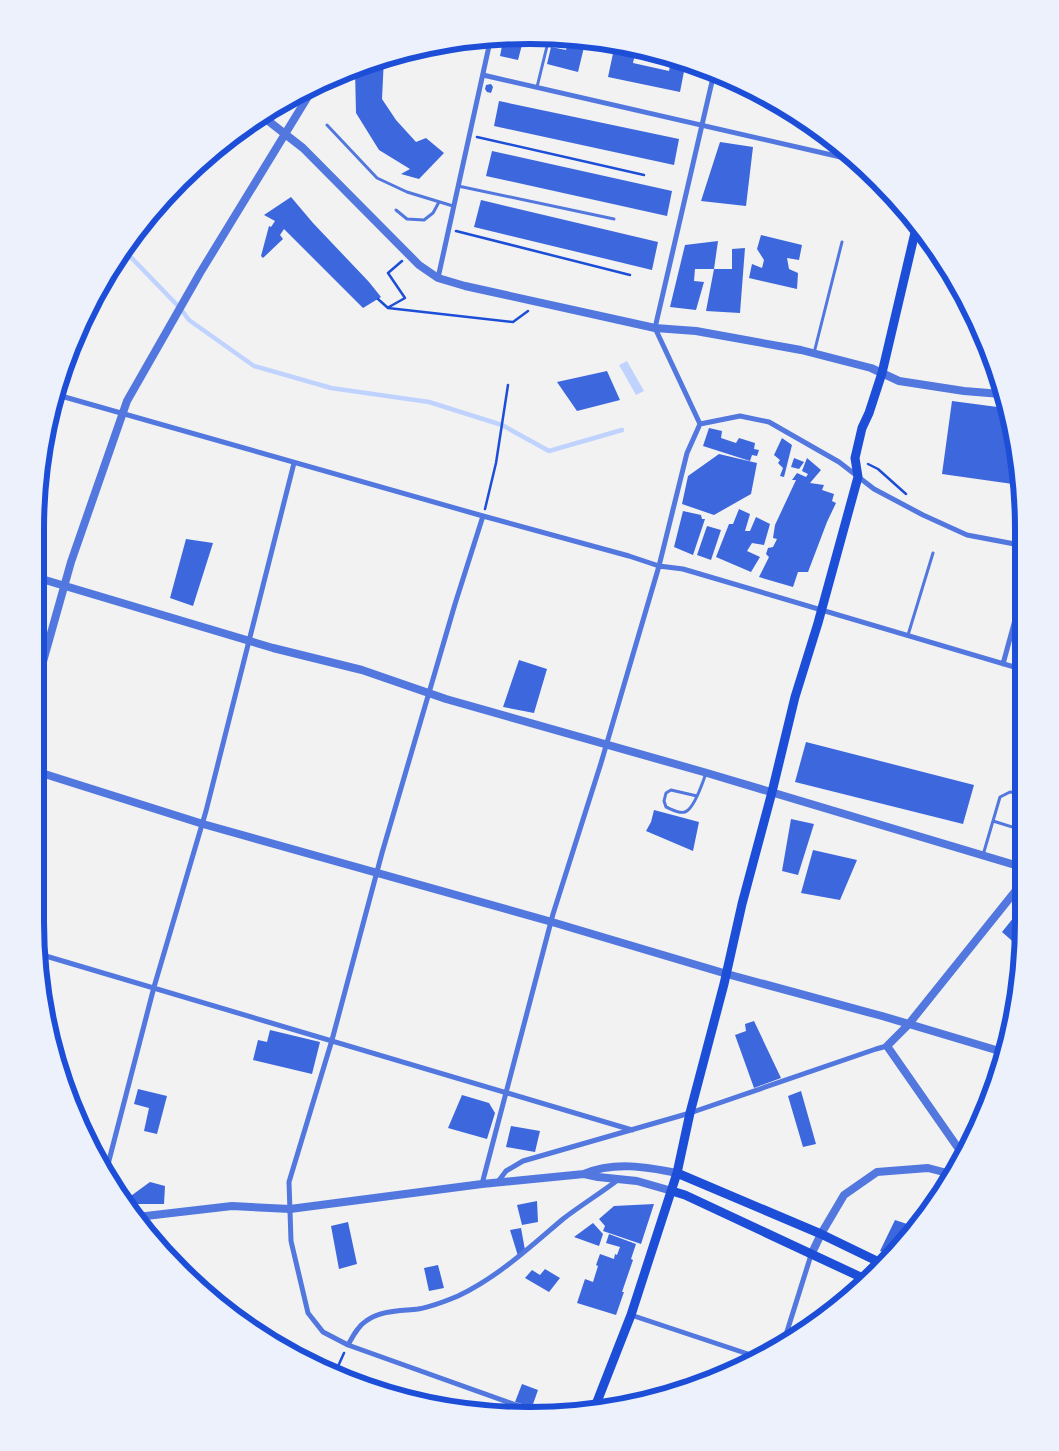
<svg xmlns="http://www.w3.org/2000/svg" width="1059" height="1451" viewBox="0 0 1059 1451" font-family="'Libre Baskerville',serif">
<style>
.water{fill:#bfd3fe}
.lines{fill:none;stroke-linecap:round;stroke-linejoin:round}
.stream{stroke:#bfd3fe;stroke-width:4.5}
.building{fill:#3d67dc}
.path{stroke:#1d4ed8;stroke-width:2.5}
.service{stroke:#5277de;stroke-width:3}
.minor{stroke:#5277de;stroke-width:5}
.tertiary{stroke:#5277de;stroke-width:8}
.secondary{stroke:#1d4ed8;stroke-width:9}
.rim{fill:none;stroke:#1d4ed8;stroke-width:6}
</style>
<rect width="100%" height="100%" fill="#f2f2f2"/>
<path class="water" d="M627 361 644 391 636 395 619 365Z"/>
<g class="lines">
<path class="stream" d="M123 249 180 308 189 320 254 366 331 388 429 402 502 425 549 451 622 430"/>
</g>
<path class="building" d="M504 36 524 37 518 60 500 56Z
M569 38 586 39 578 72 547 64 551 47 566 50Z
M615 44 636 49 633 63 669 71 672 57 686 61 680 92 608 77Z
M384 58 382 99 396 120 416 142 426 138 444 153 419 179 401 174 410 169 379 150 356 113 355 69Z
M491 84 493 87 491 93 487 92 485 89 486 85Z
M499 101 679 139 674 165 494 126Z
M720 142 753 147 746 206 701 201Z
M492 151 672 191 667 216 486 176Z
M291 197 313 223 369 282 381 297 363 308 284 229 280 235 283 239 263 258 261 256 269 226 271 227 275 221 264 215Z
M481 200 658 242 652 270 474 227Z
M761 235 802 245 799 260 787 258 789 269 798 273 797 289 749 278 752 264 762 268 764 260 757 249Z
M718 241 714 269H695L694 281 704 282 696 310 670 307 685 245Z
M745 248 740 313 706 311 714 269H732V249Z
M607 371 620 400 577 411 557 382Z
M952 401 1005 408 1020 465V485L942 474Z
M709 428 722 431 721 438 736 443 739 438 755 443 754 449 759 450 757 456 752 455 750 461 703 446Z
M782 438 792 445 784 477 780 476 783 468 778 463 780 460 774 455Z
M719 454 757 463 751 494 714 515 682 504 688 476Z
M794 458 804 462 799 469 791 467Z
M807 458 821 470 810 483 824 485 822 490 834 494 832 501 836 503 827 522 808 572H798L793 587 759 577 769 557 766 554 768 548 773 547 777 539 773 538 775 525 796 480H792L797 473 806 477 808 474 802 471Z
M739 509 750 514 745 531H750L756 517 770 524 764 545 752 543 747 551 760 557 751 572 716 557 729 524H733Z
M683 511 701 515 702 519H705L693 555 674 547Z
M707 526 721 530 711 560 697 555Z
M186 539 213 543 193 606 170 598Z
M519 660 547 669 534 713 503 707Z
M806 742 974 785 963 824 795 782Z
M654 810 699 822 693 851 646 831 651 822Z
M791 819 814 824 798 875 782 871Z
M813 850 857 860 840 900 801 893Z
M1014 917 1023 925V940L1018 946 1002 932Z
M1023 941V956L1014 954Z
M754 1021 781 1078 754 1088 735 1035 746 1031 745 1024Z
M270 1030 320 1042 312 1074 253 1060 258 1040 267 1042Z
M138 1089 167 1096 157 1134 144 1131 149 1108 134 1104Z
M801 1091 816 1144 803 1147 788 1096Z
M462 1095 489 1103 495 1113 487 1139 448 1128Z
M511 1126 540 1131 535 1152 506 1147Z
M150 1182 165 1186 164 1204H127L128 1198Z
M537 1201 538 1222 522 1225 517 1205Z
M654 1204 641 1244 603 1231 605 1226 599 1219 614 1206Z
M895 1220 907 1224 891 1255 880 1251Z
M348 1222 357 1264 339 1269 331 1226Z
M593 1223 603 1234 599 1246 574 1237Z
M521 1228 525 1250 518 1256 510 1230Z
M609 1234 636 1244 631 1259 633 1260 622 1292H624L616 1315 577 1303 585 1279 593 1282 598 1266 596 1265 600 1254 614 1259 615 1254 617 1255 620 1247 606 1243Z
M438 1265 444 1288 429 1291 424 1268Z
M545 1269 560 1278 549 1292 525 1278 532 1270 540 1275Z
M522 1384 538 1390 532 1407 515 1402Z"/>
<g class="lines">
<path class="path" d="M477 137 644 175
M456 231 630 275
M378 299 388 308 513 322 528 311
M389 307 405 298 388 273 402 261
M868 464 878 469 906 494
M485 509 496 463 508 385
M335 1373 344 1353"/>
<path class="service" d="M537 87 549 38
M327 125 377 178 407 192 453 206
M458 186 614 219
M396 210 407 219 424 220 433 213 439 202
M814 353 842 242
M908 635 933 553
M697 796 671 790 666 793 664 801 666 807C671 809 679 814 685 812 694 809 703 782 706 773
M993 821 1022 830
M983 855 1000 797 1010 792 1022 794"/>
<path class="minor" d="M483 75 858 161
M438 278 491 37
M54 394 483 516 629 556 659 566 683 569 1021 669
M700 424 740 416 769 422 839 462 874 489 923 515 967 535 1020 545
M483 516 455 604 382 853 332 1040 289 1182 291 1241 308 1313 323 1332 348 1345 544 1415
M1003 664 1021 598
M39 954 632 1130
M106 1172 154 987 206 811 294 463
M497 1183 506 1171 523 1161 690 1113 876 1049 887 1046
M482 1184 553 914 601 763 659 566 687 453 700 424 655 328 714 73
M631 1315 757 1357
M784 1341 811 1255
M348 1345C353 1336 358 1326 366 1321 381 1310 401 1311 418 1309 431 1307 446 1301 458 1296 498 1277 530 1247 563 1219 581 1205 601 1193 619 1179"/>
<path class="tertiary" d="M262 116 303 148 419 265 438 278 465 286 655 328 696 331 801 350 871 368 899 381 964 391 1001 394
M35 577 273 648 362 670 446 699 707 773 1022 867
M35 690 71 562 127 401 200 273 315 85
M35 771 203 824 552 922 727 974 882 1016 1006 1053
M963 1155 887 1046 908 1025 1022 883
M584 1174 598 1177 637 1181 672 1191
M137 1217 232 1206 290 1209 482 1184 584 1174C614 1161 647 1167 677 1173
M811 1255 821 1234 844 1195 877 1172 928 1168 951 1174"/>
<path class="secondary" d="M677 1173 821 1234 883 1264
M672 1191 685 1195 867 1280
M593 1412 631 1315 677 1173 690 1113 724 984 742 904 772 792 795 697 818 623 858 477 855 458 862 428 869 413 882 373 917 224"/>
</g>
<path d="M0 0H1059V1451H0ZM529 44H530A485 485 0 0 1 1015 529V922A485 485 0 0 1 530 1407H529A485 485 0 0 1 44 922V529A485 485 0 0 1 529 44Z" fill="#edf1fc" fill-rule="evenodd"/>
<path class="rim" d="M529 44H530A485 485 0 0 1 1015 529V922A485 485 0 0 1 530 1407H529A485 485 0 0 1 44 922V529A485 485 0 0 1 529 44Z"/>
</svg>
